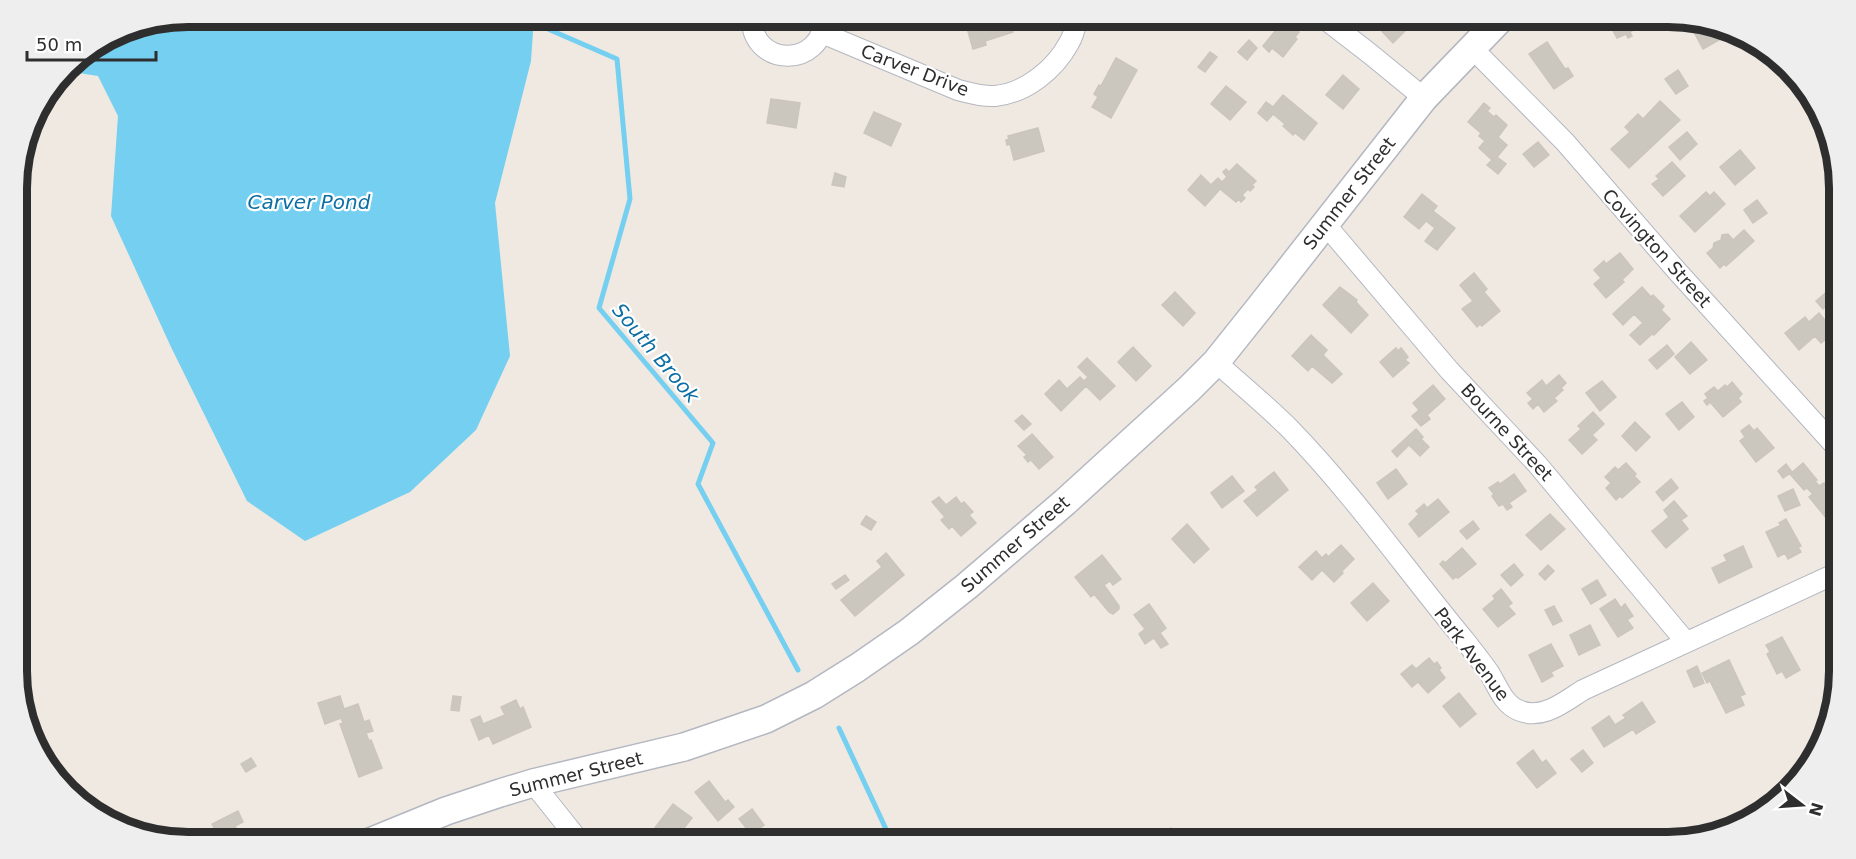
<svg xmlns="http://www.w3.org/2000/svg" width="1856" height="859" viewBox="0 0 1856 859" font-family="'DejaVu Sans',sans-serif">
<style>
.water{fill:#75cff0}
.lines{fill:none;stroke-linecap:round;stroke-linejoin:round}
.stream{stroke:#75cff0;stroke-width:5}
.building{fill:#cbc7bf;stroke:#cbc5ba;stroke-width:1.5}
.minor-casing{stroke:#b4b7c1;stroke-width:22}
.secondary-casing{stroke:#b4b7c1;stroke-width:30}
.minor{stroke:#fff;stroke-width:20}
.secondary{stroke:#fff;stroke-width:27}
.labels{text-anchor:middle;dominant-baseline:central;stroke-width:4.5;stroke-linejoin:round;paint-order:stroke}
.street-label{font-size:18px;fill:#2e2e2e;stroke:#fff}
.water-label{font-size:20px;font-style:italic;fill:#0d6fa3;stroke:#fff}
.rim{fill:none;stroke:#2e2e2e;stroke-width:8}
</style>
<rect width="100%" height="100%" fill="#efe9e1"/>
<path class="water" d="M188 17H534L531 61 495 203 510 356 476 430 410 492 305 541 247 501 171 347 111 216 118 116 98 76 66 71 75 59 123 29Z"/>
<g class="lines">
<path class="stream" d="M518 16 617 59 630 199 599 308 713 443 698 484 798 670
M839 728 892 842"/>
</g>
<path class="building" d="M977 16H1009L1013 32 985 41 986 45 973 49 967 28 979 24Z
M1373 16H1413L1416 20 1393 43 1377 26 1380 23Z
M1609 16H1632L1638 27 1630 32 1632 36 1628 38 1626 34 1617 38 1611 27 1614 26Z
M1284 20 1299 32 1295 37 1297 39 1283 57 1272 48 1269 52 1263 46Z
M1705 24 1717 26 1713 28 1719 40 1703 49 1693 30Z
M1249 40 1257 48 1247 60 1238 52Z
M1547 42 1565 69 1568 68 1573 76 1554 89 1529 54Z
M1210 52 1217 57 1205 72 1198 67Z
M1116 58 1137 70 1111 118 1092 107 1098 97 1094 94 1099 85 1101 86Z
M1678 70 1688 86 1676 94 1665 79Z
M1343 75 1359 89 1343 109 1326 95Z
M1226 86 1246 102 1230 120 1211 104Z
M1283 95 1317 123 1304 140 1295 133 1293 135 1283 126 1285 124 1273 114 1267 121 1258 113 1266 102 1273 107Z
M771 99 800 103 796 128 767 123Z
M1660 101 1680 120 1629 168 1611 149 1630 132 1625 127 1638 114 1643 119Z
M1484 103 1490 108 1487 111 1494 117 1496 115 1507 125 1498 137 1507 145 1497 157 1506 164 1498 174 1487 165 1492 160 1479 148 1485 141 1479 136 1481 133 1468 122Z
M874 112 901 124 891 146 864 133Z
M1038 128 1044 151 1014 160 1010 144 1007 145 1006 140 1009 139 1008 136Z
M1687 132 1697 144 1680 160 1669 147Z
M1538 142 1549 155 1534 167 1523 154Z
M1740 150 1755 168 1735 185 1720 167Z
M1672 162 1685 176 1663 196 1652 184 1659 179 1656 176Z
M1237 164 1256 181 1252 185 1254 187 1250 191 1248 189 1242 195 1245 198 1241 202 1239 199 1236 202 1220 189 1205 206 1188 190 1201 175 1211 185 1218 178 1222 182 1227 177 1223 172 1226 169 1229 172Z
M835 173 846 177 844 187 832 185Z
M1706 192 1710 196 1714 192 1725 204 1695 232 1680 216Z
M1422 194 1437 206 1433 211 1455 228 1437 250 1425 241 1435 228 1426 221 1419 229 1404 217Z
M1757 200 1767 213 1753 223 1744 210Z
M1744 230 1754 241 1726 266 1724 264 1720 268 1707 253 1713 248 1714 243 1721 240 1722 235 1728 234 1733 240Z
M1620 253 1633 269 1622 280 1624 282 1606 298 1594 284 1601 278 1594 270 1604 261 1606 264Z
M1474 273 1487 289 1484 292 1500 311 1482 326 1480 324 1477 327 1462 309 1473 301 1460 285Z
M1835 285 1838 289V295L1823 309 1816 301Z
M1340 287 1357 300 1356 302 1368 315 1351 333 1323 305Z
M1642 287 1651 297 1653 295 1664 306 1661 310 1670 319 1654 335 1652 334 1640 345 1630 335 1643 323 1634 314 1623 325 1613 314Z
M1175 292 1195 313 1183 326 1162 305Z
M1819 313 1828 324 1824 328 1830 336 1821 343 1815 336 1799 350 1785 333 1805 317 1809 322Z
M1311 335 1327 350 1323 355 1342 374 1332 383 1312 366 1308 371 1292 356Z
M1691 342 1707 360 1690 374 1675 357Z
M1667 345 1674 354 1657 369 1649 360Z
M1133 347 1151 366 1136 381 1118 362Z
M1396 348 1398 351 1401 348 1408 357 1405 360 1409 363 1393 377 1380 362Z
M1087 358 1115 386 1100 400 1086 386 1061 411 1045 394 1059 380 1067 389 1080 377 1084 381 1088 377 1078 367Z
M1839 369V393L1827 380Z
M1559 375 1566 383 1561 388 1563 390 1554 398 1557 401 1544 412 1538 404 1533 409 1528 403 1533 399 1527 393 1542 380 1546 386Z
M1602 381 1616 397 1600 411 1586 393Z
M1732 382 1742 394 1738 398 1741 402 1723 417 1710 402 1707 405 1704 401 1708 398 1705 394 1714 387 1718 391 1725 385 1727 387Z
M1433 385 1445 399 1427 415 1430 419 1421 426 1412 416 1419 410 1413 403Z
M1682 402 1694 417 1679 430 1666 414Z
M1593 412 1604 424 1592 435 1597 440 1582 454 1569 440 1581 429 1578 426Z
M1022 415 1031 424 1024 430 1015 421Z
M1635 422 1650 437 1636 451 1622 436Z
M1749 425 1754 431 1757 428 1774 448 1756 462 1740 441 1745 437 1741 431Z
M1416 429 1423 437 1421 439 1429 447 1420 456 1409 445 1397 457 1392 451Z
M1032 434 1053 457 1039 469 1031 460 1028 462 1024 457 1027 455 1018 446Z
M1626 463 1636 474 1634 476 1640 482 1622 498 1620 496 1616 500 1606 488 1611 483 1605 477 1615 467 1618 470Z
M1803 463 1817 480 1815 481 1819 486 1824 483 1839 501V509L1827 519 1809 497 1813 494 1807 488 1804 490 1790 474Z
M1786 464 1792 472 1783 478 1778 471Z
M1396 469 1407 484 1388 499 1377 483Z
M1274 472 1288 490 1257 516 1244 501 1258 490 1255 487Z
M1514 474 1526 491 1509 503 1512 507 1507 510 1503 504 1499 506 1492 496 1494 494 1489 488 1498 482 1500 484Z
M1232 476 1244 491 1222 508 1211 493Z
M1671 479 1678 488 1663 501 1656 492Z
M1793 489 1800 505 1785 511 1778 496Z
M939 497 946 505 956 497 961 504 964 502 973 512 969 515 976 523 961 536 952 526 949 529 941 520 945 517 932 502Z
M1438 499 1449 512 1419 537 1409 524 1419 514 1416 511 1424 504 1427 508Z
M1674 501 1687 516 1681 520 1688 529 1666 548 1652 531 1669 517 1664 510Z
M1550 514 1565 529 1541 550 1526 535Z
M866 516 876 522 871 530 861 524Z
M1786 519 1801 546 1798 547 1801 552 1788 559 1785 553 1778 557 1766 532 1781 525 1779 523Z
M1473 521 1479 529 1467 539 1460 531Z
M1187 524 1209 549 1194 563 1172 539Z
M1341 545 1354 559 1342 571 1343 573 1334 582 1322 570 1312 580 1299 567 1316 551 1322 558 1326 554 1328 557Z
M1743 546 1752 567 1719 583 1712 568 1727 561 1724 555Z
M1462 548 1476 564 1458 578 1456 577 1453 579 1440 564 1443 561 1445 563Z
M886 553 904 575 855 616 841 600 882 567 877 561Z
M1102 555 1121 579 1113 585 1110 581 1104 585 1119 606V609L1113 614 1109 612 1094 594 1091 597 1075 577Z
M1514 564 1523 575 1511 586 1501 575Z
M1548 565 1554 571 1545 580 1539 574Z
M845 575 849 580 836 589 832 584Z
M1597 580 1606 595 1591 604 1582 589Z
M1373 583 1389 601 1367 621 1351 603Z
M1501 589 1512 603 1508 606 1515 614 1498 627 1483 609 1495 599 1493 596Z
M1615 599 1621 608 1625 604 1633 616 1627 620 1633 628 1618 637 1600 609Z
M1149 604 1166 628 1160 633 1168 644 1161 648 1154 638 1145 644 1139 634 1145 629 1134 615Z
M1554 606 1562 621 1553 625 1545 610Z
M1590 625 1600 645 1579 655 1570 635Z
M1782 637 1800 670 1786 678 1782 671 1777 674 1767 654 1770 652 1766 645Z
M1551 644 1563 666 1551 672 1553 676 1542 682 1529 655Z
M1429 658 1434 664 1437 662 1441 668 1439 670 1445 678 1428 693 1418 682 1412 687 1401 674 1412 665 1416 669Z
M1729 660 1745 694 1740 696 1744 705 1726 713 1710 681 1707 683 1702 673Z
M1697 666 1704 683 1694 687 1687 671Z
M1459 693 1476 714 1460 727 1443 706Z
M340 696 344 709 358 704 364 722 369 720 373 731 366 733 369 741 371 740 382 768 359 777 340 724 343 723 341 718 325 724 318 703Z
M453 696 461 697 459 711 451 710Z
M516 700 520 709 523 707 531 727 493 744 489 735 479 740 471 720 480 716 483 724 505 715 501 707Z
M1642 702 1655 722 1636 734 1633 729 1604 747 1592 728 1609 716 1615 725 1626 718 1623 715Z
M1533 750 1542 763 1546 760 1556 773 1537 788 1517 763Z
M1583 750 1593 763 1582 772 1571 759Z
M251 758 256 766 246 772 241 764Z
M709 781 725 802 728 800 734 807 718 821 695 792Z
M673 804 692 818 673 842H653L650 840 654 835 651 833Z
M752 809 764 825 751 834 739 819Z
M238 811 243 822 235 826 241 838 238 839 239 842H217L214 835 217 833 212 824Z
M1171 828 1179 837 1173 842H1155Z"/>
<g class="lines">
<g class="minor-casing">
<path id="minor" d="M752 16C749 67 823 71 825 16
M1321 16 1369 53 1424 98
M822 33 958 90C970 93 983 97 995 96 1026 93 1055 69 1069 43 1074 35 1076 25 1078 16
M1473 49 1565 142 1677 271 1839 450
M1325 224 1449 370 1537 464 1686 642
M1216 362C1240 384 1266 405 1290 429 1354 495 1407 571 1466 642 1473 651 1481 661 1488 671 1497 684 1502 703 1518 710 1542 721 1564 702 1583 690L1839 572
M533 783 580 842"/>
</g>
<g class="secondary-casing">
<path id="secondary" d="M370 842 446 811 500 793 533 783 684 747 766 719 814 695 857 668 909 632 967 586 1065 502 1189 389 1216 362 1260 307 1424 98 1503 16"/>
</g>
<use href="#minor" class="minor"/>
<use href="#secondary" class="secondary"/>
</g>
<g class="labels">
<g class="street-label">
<text transform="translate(915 70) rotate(21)">Carver Drive</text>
<text transform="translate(1349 193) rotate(-52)">Summer Street</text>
<text transform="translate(1657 248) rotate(48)">Covington Street</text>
<text transform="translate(1507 432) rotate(47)">Bourne Street</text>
<text transform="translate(1015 544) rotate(-41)">Summer Street</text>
<text transform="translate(1472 654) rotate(53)">Park Avenue</text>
<text transform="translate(576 774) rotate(-14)">Summer Street</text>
</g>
<g class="water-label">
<text x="309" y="202">Carver Pond</text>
<text transform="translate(656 353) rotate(50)">South Brook</text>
</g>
</g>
<path d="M0 0H1856V859H0ZM188 27H1668A161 161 0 0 1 1829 188V671A161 161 0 0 1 1668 832H188A161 161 0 0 1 27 671V188A161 161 0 0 1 188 27Z" fill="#eee" fill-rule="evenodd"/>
<path class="rim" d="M188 27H1668A161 161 0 0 1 1829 188V671A161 161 0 0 1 1668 832H188A161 161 0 0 1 27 671V188A161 161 0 0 1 188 27Z"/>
<g transform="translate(1802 805) rotate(107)" stroke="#ffffff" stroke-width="4.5" paint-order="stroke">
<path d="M0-4.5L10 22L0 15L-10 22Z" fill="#2e2e2e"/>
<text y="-9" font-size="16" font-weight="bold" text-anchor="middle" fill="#2e2e2e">N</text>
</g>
<path d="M27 51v9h129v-9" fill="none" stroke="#2e2e2e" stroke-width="3"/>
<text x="36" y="51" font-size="18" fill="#2e2e2e" stroke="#ffffff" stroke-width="4.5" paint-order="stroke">50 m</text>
</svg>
